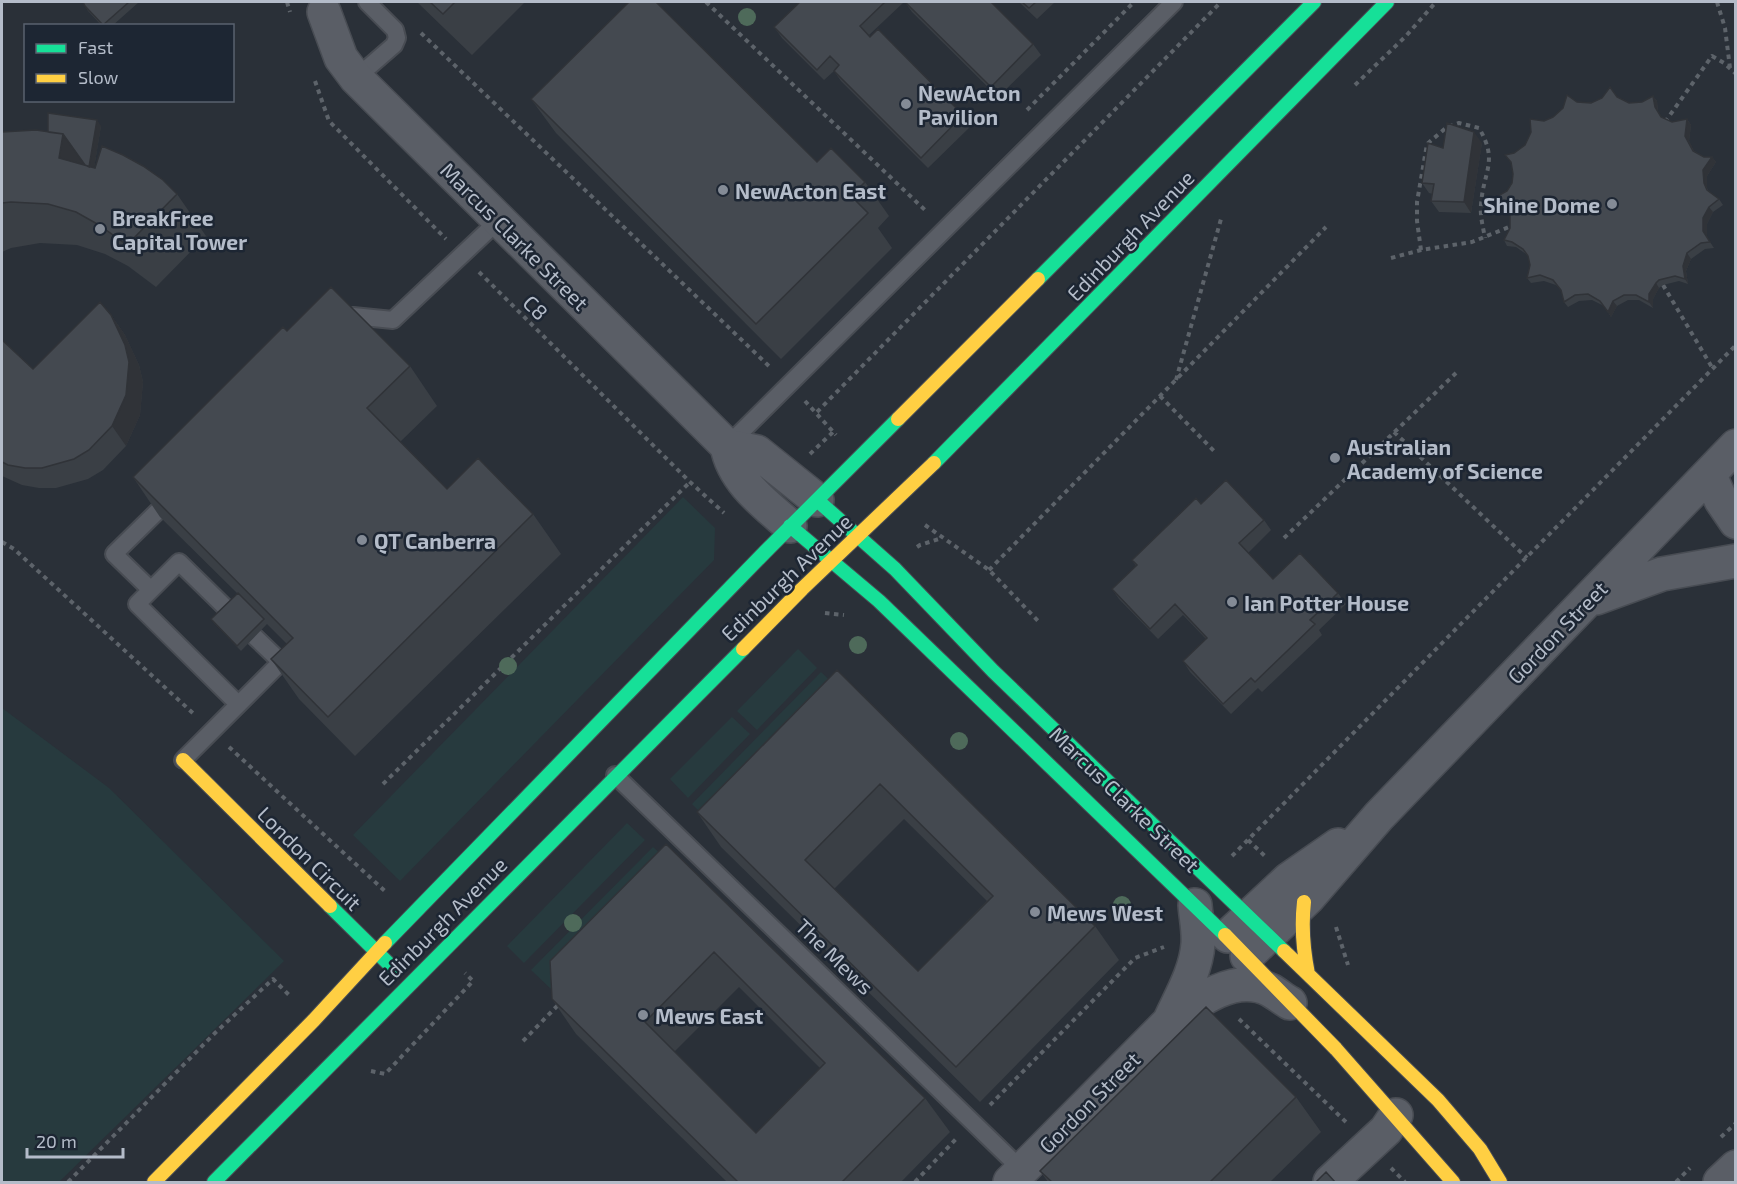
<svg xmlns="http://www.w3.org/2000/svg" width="1737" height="1184" viewBox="0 0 1737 1184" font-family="'Exo 2',sans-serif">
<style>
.green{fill:#273a3e}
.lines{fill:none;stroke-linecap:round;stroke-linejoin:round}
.lane-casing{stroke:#484c53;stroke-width:20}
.street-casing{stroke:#484c53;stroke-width:36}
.fast-casing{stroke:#484c53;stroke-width:16}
.slow-casing{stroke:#484c53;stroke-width:16}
.path{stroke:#5d636a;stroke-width:4;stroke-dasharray:4.5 4.5;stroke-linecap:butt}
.lane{stroke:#5a5e66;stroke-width:16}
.street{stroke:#5a5e66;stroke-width:33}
.fast{stroke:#16e098;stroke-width:14}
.slow{stroke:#ffcf43;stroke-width:14}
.tree{fill:#4e6a5a}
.wall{fill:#3a3f45;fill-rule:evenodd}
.shaded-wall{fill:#303338}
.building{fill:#444950;stroke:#303338;stroke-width:1.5;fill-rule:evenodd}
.poi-dot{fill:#848b96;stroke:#1d2633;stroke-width:2}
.labels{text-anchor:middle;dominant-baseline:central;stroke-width:5;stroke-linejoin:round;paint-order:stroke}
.poi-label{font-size:21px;font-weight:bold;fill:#b4bcc9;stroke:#1d2633;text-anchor:start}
.street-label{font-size:21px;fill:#b4bcc9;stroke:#1d2633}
</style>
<rect width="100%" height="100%" fill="#2a3038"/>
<path class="green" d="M683 497 715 528 714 560 400 881 353 835Z
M798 649 817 668 757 730 737 711Z
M821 672 842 692 712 824 692 804Z
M2 708 109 788 284 961 59 1182H2Z
M732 717 750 734 688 798 670 779Z
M627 823 645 840 524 963 507 946Z
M653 847 673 865 551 989 531 970Z"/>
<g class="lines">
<g class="lane-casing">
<path id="lane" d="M356 78 394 45 397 38 395 30 367 2
M343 326 353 316 393 320 499 220
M727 446 1174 2
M151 590 114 554 172 497
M229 611 179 562 137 604 238 704
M183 760 281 662 255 637
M615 775 1022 1170"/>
</g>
<g class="street-casing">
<path id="street" d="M324 12 341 58 356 78 727 446C733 481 765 504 790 526
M727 446 757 452 817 500
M1709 474 1721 500 1736 522
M1596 598 1662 574 1736 561
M1228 936 1289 879 1338 845
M1247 956 1308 898 1379 816 1736 446
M1170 1020C1181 996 1196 971 1198 944 1199 931 1196 918 1195 905
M1010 1182 1169 1022C1196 1002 1235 972 1270 990 1277 994 1283 999 1290 1003
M1330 1182 1386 1130 1396 1115
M1720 1182 1736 1167"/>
</g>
<g class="fast-casing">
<path id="fast" d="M1038 279 1314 2
M934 463 1387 2
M817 500 895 569 993 671 1284 951
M790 526 879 601 1225 935
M330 906 393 968
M385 943 765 552 898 419
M214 1182 743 649"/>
</g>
<g class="slow-casing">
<path id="slow" d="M898 419 1038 279
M743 649 802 589 934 463
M183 760 330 906
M1304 902C1301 928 1303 949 1308 974
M1225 935 1336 1049 1453 1182
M1284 951 1438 1100 1480 1149 1500 1182
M154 1182 314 1020 385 943"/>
</g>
<path class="path" d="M287 2 290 12
M706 2 926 211
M1717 2 1725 28 1730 68
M421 33 771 368
M315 81 329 121 446 239
M1355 85 1406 36 1436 2
M1027 110 1134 2
M1665 122 1712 56 1724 63 1736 74
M1421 250 1417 221V202L1427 144 1447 127 1459 123 1479 128C1499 162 1483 171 1481 205 1480 216 1483 227 1485 238
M1391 258 1421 250 1472 242 1514 225
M479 272 690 482 724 513
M1663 285 1713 369
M1176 380 1221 219
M1160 396 1215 452
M805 401 836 435
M817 412 1221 2
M1394 432 1527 558
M810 454 833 432
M925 525 989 570 1040 623
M1284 538 1456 373
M2 542 14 549 195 715
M917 547 920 545 942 538
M989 570 1326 227
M825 613 844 615
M229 747 387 893
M383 784 690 482
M1248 840 1267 858
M1232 856 1736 345
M1336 927 1348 965
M1239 1019 1348 1124
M523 1041 560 1003
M371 1071 385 1074 473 981 465 973
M990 1105 1135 958 1164 947
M1721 1137 1736 1123
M1391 1168 1405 1182
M68 1182 215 1033 273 979 291 997
M915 1182 957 1138
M1676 1182 1690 1168"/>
<use href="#lane" class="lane"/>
<use href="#street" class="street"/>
<use href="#fast" class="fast"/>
<use href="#slow" class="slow"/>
</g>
<g class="tree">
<circle cx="747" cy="17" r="9"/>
<circle cx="858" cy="645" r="9"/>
<circle cx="508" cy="666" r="9"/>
<circle cx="959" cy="741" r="9"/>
<circle cx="1122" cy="905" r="9"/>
<circle cx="573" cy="923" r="9"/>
</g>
<path class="wall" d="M83 2H139L112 26H102L88 11Z
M417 2H525L472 55Z
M800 2H904L869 35 963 115 971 126 928 168 841 81 834 71 824 80 782 38 774 27Z
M905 2 1033 44 1041 55 998 97 912 12Z
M1019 2H1055L1037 19Z
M1653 96 1657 101 1658 113 1661 117 1672 122 1687 119 1691 125 1689 141 1694 151 1704 157H1712L1716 162 1707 176V188L1709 192 1719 199 1723 205 1713 212 1707 224V237L1714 248 1705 249 1691 259 1686 271 1688 284 1679 281 1663 285 1659 288 1653 299V308L1639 300H1628L1617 306 1611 317 1604 306 1592 300 1579 301 1568 307 1564 302 1562 291 1556 285 1544 281 1531 283 1527 278 1530 265 1528 256 1526 254 1516 247 1507 246 1504 240 1510 228V215L1506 207 1500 203 1496 197 1507 191 1512 183 1513 174 1511 163 1505 155 1514 153 1525 145 1544 121 1553 117 1577 102 1629 103 1642 102Z
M531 99 817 162 865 182 889 216 878 228 892 248 781 359 556 133Z
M101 126 94 168 177 194 206 236 156 287 128 266 105 254 77 245 40 243 11 248 2 252V132H48Z
M1482 143 1471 213 1439 212 1431 201 1433 194 1429 193 1422 183 1443 148Z
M111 315 125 335 139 365 143 382 140 415 126 446 103 470 88 479 56 488H39L22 485 2 476V340L33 369Z
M287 331 410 366 437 406 400 442 447 489 533 514 561 554 355 756 299 699 271 659 287 644 267 624 241 651 215 624 211 619 238 594 160 517 133 477Z
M1201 504 1264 520 1271 530 1248 553 1273 579 1338 593 1346 604 1319 630 1322 635 1262 692 1258 688 1231 714 1190 672 1183 661 1206 639 1183 615 1158 639 1119 599 1112 589 1136 566 1132 560Z
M837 670 1095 926 1119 960 980 1102 721 847 697 812ZM904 819 987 901 918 971 834 889Z
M666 844 925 1098 950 1132 901 1182H727L576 1034 552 999ZM739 987 820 1068 756 1133 674 1052Z
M1296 1097 1321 1132 1270 1182H1048L1040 1171Z"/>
<path class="shaded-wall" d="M1653 96 1657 101 1658 113 1655 107Z
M1687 119 1691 125 1689 141 1697 156 1685 136Z
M97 120 101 126 89 199 59 158 63 134Z
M1474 132 1482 143 1471 213 1464 202Z
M1712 157 1716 162 1707 176V188L1711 195 1704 183 1703 170Z
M1709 207 1713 212 1707 224V237L1714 248 1703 231V218Z
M1687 253 1691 259 1686 271 1688 284 1685 279 1683 266Z
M1656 283 1659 288 1653 299V308L1649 302V294Z
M1613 301 1617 306 1611 317 1608 312Z
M111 315 125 335 139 365 143 382 140 415 126 446 112 426Z"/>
<path class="building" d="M83 2H129L103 25 85 6Z
M430 2H455L443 14Z
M629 2H656L817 162 831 148 865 182 851 196 868 213 756 324 531 99Z
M800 2H885L860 26 870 37 878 29 963 115 921 158 834 71 839 65 830 56 817 70 774 27Z
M905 2H991L1033 44 991 87Z
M1022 2H1036L1029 8Z
M1610 87 1617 97 1629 103 1642 102 1653 96 1655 107 1661 117 1672 122 1687 119 1685 136 1693 151 1704 157H1712L1703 170 1704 183 1707 190 1719 199 1709 207 1703 218V231L1710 242 1701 243 1687 253 1683 266 1685 279 1675 276 1659 280 1656 283 1649 294V302L1636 295H1624L1613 301 1608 312 1600 301 1588 294 1575 295 1564 302 1561 290 1553 280 1540 275 1527 278 1530 265 1528 256 1523 249 1512 242 1504 240 1510 228V215L1504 203 1496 197 1507 191 1512 183 1513 174 1511 162 1505 155 1514 153 1525 145 1531 132 1530 119 1544 121 1553 117 1563 108 1567 95 1577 102 1591 103 1602 98Z
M48 113 97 120 89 167 85 165 63 134 48 132Z
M1447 123 1474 132 1464 202 1431 201 1434 184 1422 183 1428 143 1443 148Z
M36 130 63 134 59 158 95 168 102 146 123 155 143 166 163 180 177 194 127 245 99 225 76 212 48 204 11 202 2 203V132Z
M331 287 410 366 367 408 447 489 478 458 533 514 328 717 271 659 293 638 133 477 283 327 287 331Z
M100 302 111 315 125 345 129 362 126 395 112 426 89 450 74 459 42 468H25L8 465 2 462V340L33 369Z
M1226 480 1264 520 1239 543 1273 579 1300 553 1338 593 1310 620 1315 624 1255 682 1251 678 1223 704 1183 661 1207 638 1175 604 1150 629 1112 589 1137 565 1132 560 1196 498 1201 504Z
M238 593 264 619 237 646 211 619Z
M837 670 1095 926 956 1067 697 812ZM880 784 993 896 918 971 805 860Z
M666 844 925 1098 842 1182H738L552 999 550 961ZM714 952 825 1063 756 1133 645 1022Z
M1206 1007 1296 1097 1210 1182H1052L1040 1171Z
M1326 1172 1335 1182H1316Z"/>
<g class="poi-dot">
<circle cx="906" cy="104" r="6"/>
<circle cx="723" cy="190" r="6"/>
<circle cx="1612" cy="204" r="6"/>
<circle cx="100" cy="229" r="6"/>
<circle cx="1335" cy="458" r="6"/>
<circle cx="362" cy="540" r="6"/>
<circle cx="1232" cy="602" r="6"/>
<circle cx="1035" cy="912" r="6"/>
<circle cx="643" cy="1015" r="6"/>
</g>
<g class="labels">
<g class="poi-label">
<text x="918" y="92">NewActon<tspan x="918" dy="24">Pavilion</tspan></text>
<text x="735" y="190">NewActon East</text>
<text x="1600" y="204" text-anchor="end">Shine Dome</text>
<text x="112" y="217">BreakFree<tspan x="112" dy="24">Capital Tower</tspan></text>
<text x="1347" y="446">Australian<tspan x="1347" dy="24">Academy of Science</tspan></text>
<text x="374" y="540">QT Canberra</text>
<text x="1244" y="602">Ian Potter House</text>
<text x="1047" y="912">Mews West</text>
<text x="655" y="1015">Mews East</text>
</g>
<g class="street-label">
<text transform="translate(1130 235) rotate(-46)">Edinburgh Avenue</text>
<text transform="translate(515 236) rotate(45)">Marcus Clarke Street</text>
<text transform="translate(536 307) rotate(45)">C8</text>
<text transform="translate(786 577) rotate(-44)">Edinburgh Avenue</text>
<text transform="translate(1557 632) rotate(-46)">Gordon Street</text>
<text transform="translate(1125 799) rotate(44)">Marcus Clarke Street</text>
<text transform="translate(310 858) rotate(45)">London Circuit</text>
<text transform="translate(442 921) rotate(-45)">Edinburgh Avenue</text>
<text transform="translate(835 956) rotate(44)">The Mews</text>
<text transform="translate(1089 1102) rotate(-45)">Gordon Street</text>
</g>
</g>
<rect width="1737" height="1184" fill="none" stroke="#b4bcc9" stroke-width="6"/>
<rect x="24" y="24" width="210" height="78" fill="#1d2633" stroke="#59626f" stroke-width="1.5"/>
<rect x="36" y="44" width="30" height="9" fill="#16e098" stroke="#59626f" stroke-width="1.5"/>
<text x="78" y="54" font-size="18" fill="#b4bcc9">Fast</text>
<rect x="36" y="74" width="30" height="9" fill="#ffcf43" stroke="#59626f" stroke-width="1.5"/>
<text x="78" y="84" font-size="18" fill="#b4bcc9">Slow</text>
<path d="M27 1148v9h96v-9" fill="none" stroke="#b4bcc9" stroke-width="3"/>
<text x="36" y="1148" font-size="18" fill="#b4bcc9" stroke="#1d2633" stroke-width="4.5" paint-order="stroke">20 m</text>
</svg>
